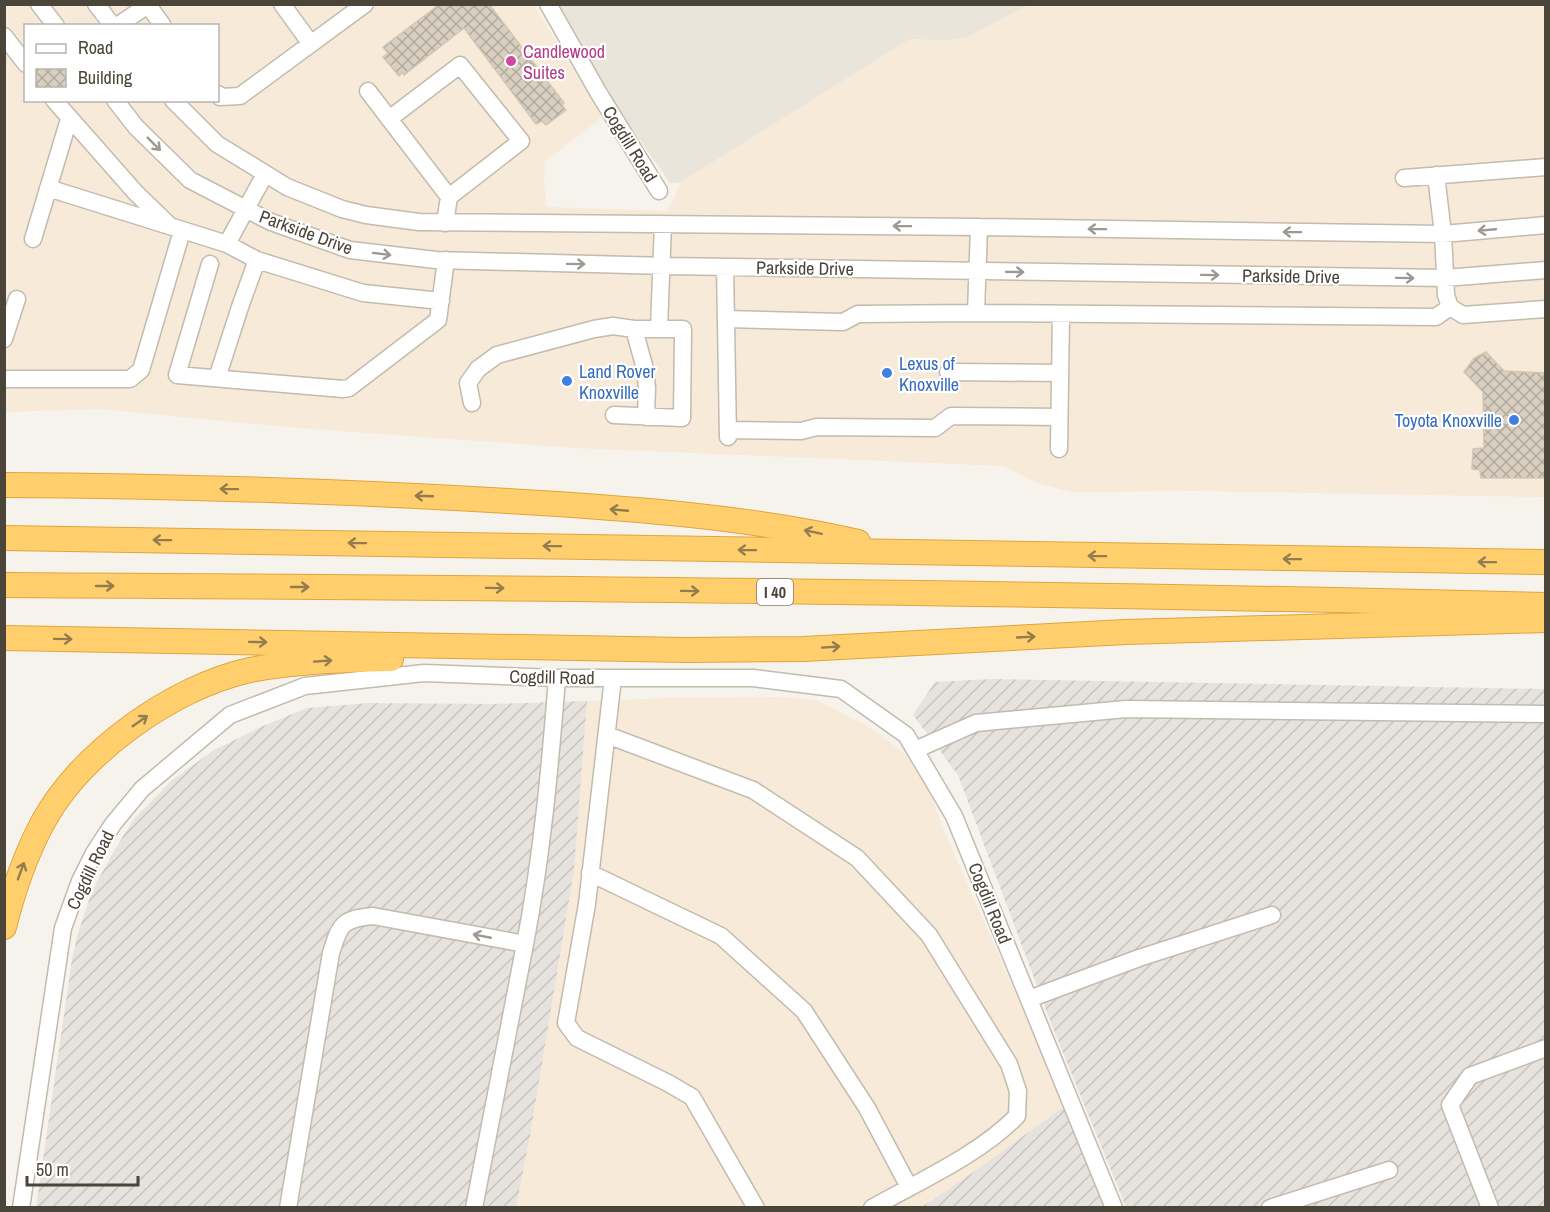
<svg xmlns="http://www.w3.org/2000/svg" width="1550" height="1212" viewBox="0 0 1550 1212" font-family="'Archivo Narrow',sans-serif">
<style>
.residential{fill:#eae5da}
.commercial{fill:#f7ead8;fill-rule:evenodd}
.industrial{fill:url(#industrial-furrows)}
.building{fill:url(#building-cross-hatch);stroke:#d3c7b4;stroke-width:1.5}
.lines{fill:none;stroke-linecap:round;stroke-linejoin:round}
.minor-casing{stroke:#c2bbae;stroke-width:19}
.highway-casing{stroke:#e0a43c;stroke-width:26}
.minor{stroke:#fff;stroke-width:16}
.highway{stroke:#ffcf6e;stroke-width:24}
.oneway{stroke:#9c9892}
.oneway2{stroke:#937c4e}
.hotel-dot{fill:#d1479c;stroke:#fff;stroke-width:2}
.shop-dot{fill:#3f7fe0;stroke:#fff;stroke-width:2}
.labels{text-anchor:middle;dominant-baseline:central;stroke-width:4.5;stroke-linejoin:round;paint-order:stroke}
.shield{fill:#fff;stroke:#817c74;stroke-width:1.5}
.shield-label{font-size:16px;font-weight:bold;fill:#4b4439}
.hotel-label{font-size:18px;fill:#b23c85;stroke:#fff;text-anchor:start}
.street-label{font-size:18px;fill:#4b4439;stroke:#fff}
.shop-label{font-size:18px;fill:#366cbe;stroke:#fff;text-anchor:start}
</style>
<defs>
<pattern id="industrial-furrows" width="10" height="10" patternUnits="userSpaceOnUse" patternTransform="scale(1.5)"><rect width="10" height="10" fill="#e6e2dd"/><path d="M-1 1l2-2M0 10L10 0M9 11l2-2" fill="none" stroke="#c7c3be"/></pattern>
<pattern id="building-cross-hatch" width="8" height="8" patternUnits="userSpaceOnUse" patternTransform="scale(1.5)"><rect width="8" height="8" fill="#d8cfc1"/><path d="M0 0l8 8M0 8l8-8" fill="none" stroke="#b1aa9e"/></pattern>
</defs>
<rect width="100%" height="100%" fill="#f6f3ec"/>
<path class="residential" d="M556 5H1028L968 37 945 41 910 39 681 182 670 183 606 92Z"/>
<path class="commercial" d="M4 5H534L602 117 545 162 544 184 547 207 668 211 681 182 910 39 945 41 968 37 1028 5H1545V497L1194 491 1071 492 1037 483 1003 466 576 448 299 428 100 409 5 412ZM26 26H218V100H26Z
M779 697 817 700 874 730 906 755 929 791 943 828 1065 1106 965 1178 920 1207 516 1208 530 1136 574 870 587 701 671 698Z"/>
<path class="industrial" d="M993 679 1545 689V1207H1126L1051 1023 958 775 913 715 935 682Z
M587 701 574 870 530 1136 516 1207 36 1208 72 959 78 933 92 891 115 849 134 819 171 781 214 750 263 726 307 708 369 703 491 704Z
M1065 1106 1106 1208H920L965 1178Z"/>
<path class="building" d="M440 4H489L564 103 562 105 566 110 546 125 542 121 536 124 464 28 404 75 403 72 399 76 383 57 388 53 383 47Z
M1486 352 1504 371 1545 373V478H1481L1480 470 1472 469 1473 449 1484 448 1483 392 1464 372 1474 358Z"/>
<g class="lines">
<g class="minor-casing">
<path id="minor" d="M39 4 56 26
M96 4 113 26
M282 4 311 44
M548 4 598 92 659 191
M117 26 148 5 163 26
M4 36 26 64
M368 91 449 197 445 223
M218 94 220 97 240 96 365 4
M54 100 135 192 168 224
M115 100 136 127 190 180 271 222 350 250 436 260 667 266 1445 278 1546 270
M173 100 217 144 287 187 342 209 366 215 419 222 979 227 1443 234 1546 225
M389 119 460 65 521 141 449 197
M1436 175 1443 234 1446 295 1450 307 1463 315 1546 309
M1404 178 1546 167
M48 188 227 244 257 260 363 293 441 301
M979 227 976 313 1436 317 1450 307
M33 239 69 119
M227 244 265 174
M210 264 177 375 343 389 349 388 438 320 446 260
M725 267 728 437
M727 319 843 322 858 314 976 313
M659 328 663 224
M634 329 645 369 647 388 646 417
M4 339 17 299
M948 372 1060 373
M217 378 241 304 257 260
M4 379H130L141 370 182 231
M472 403 468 383 478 369 497 355 594 329 613 326 634 329H683L682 418 614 415
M728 430 801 431 817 427 935 428 951 416 1059 417
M1059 449 1061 315
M613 678 587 904 566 1023 577 1038 668 1083 692 1097 756 1208
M607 735 753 790 857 858 929 935 1009 1064 1018 1091 1017 1116C979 1155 919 1181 872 1208
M915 750 976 723 1126 709 1546 714
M590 873 721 936 804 1011 867 1108 909 1187
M1029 999 1139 958 1272 915
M21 1208 63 928 80 881 94 853 113 824 142 789 230 715 305 686 424 673 557 678H753L841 689 906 735 954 816 1114 1208
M288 1208 331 953C340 924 342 919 373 916L525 944C542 856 550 768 557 678
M474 1208 525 944
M1270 1208 1389 1170
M1490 1208 1450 1105 1470 1076 1546 1048"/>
</g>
<g class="highway-casing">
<path id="highway" d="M4 485C172 486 340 491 508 501 625 508 744 516 858 542
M4 538 1546 562
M4 585C518 588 1032 592 1546 605
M4 638 686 650 803 649 1126 632 1546 620
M4 927C13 891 25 856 42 824 79 754 172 687 250 670 296 661 344 660 391 659"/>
</g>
<use href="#minor" class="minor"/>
<use href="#highway" class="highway"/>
</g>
<defs><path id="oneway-shaft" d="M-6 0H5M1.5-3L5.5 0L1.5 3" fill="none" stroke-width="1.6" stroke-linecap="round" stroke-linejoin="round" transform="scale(1.5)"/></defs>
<g class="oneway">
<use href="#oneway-shaft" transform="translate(154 144) rotate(45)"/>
<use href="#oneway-shaft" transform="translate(902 226) rotate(-179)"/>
<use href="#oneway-shaft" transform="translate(1097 229) rotate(-179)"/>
<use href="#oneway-shaft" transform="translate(1487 230) rotate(175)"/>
<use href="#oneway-shaft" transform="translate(1292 232) rotate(-179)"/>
<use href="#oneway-shaft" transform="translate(382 254) rotate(7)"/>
<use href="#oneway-shaft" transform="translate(576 264) rotate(1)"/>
<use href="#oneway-shaft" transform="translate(1015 272) rotate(1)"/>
<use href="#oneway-shaft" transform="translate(1210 275) rotate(1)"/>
<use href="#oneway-shaft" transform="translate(1405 278) rotate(1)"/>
<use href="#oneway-shaft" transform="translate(482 936) rotate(-169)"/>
</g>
<g class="oneway2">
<use href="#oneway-shaft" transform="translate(229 489) rotate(-179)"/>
<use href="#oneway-shaft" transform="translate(424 496) rotate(-178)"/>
<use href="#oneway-shaft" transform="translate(619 510) rotate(-175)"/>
<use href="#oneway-shaft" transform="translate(813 532) rotate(-168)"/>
<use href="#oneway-shaft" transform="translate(162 540) rotate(-179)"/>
<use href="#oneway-shaft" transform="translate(357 543) rotate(-179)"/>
<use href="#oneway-shaft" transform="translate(552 546) rotate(-179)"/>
<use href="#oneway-shaft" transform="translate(747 550) rotate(-179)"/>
<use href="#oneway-shaft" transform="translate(1097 556) rotate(-179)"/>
<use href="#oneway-shaft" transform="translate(1292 559) rotate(-179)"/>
<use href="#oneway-shaft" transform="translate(1487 562) rotate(-179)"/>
<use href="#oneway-shaft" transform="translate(105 586)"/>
<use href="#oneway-shaft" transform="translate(300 587)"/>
<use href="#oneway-shaft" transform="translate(495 588) rotate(1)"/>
<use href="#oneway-shaft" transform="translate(690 591) rotate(1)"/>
<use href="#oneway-shaft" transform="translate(1026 637) rotate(-3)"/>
<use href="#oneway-shaft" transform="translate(63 639) rotate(1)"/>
<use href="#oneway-shaft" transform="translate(258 642) rotate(1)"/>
<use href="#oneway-shaft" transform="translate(831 647) rotate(-4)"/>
<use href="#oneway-shaft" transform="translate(323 661) rotate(-4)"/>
<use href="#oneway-shaft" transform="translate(140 721) rotate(-35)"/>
<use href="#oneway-shaft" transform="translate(21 871) rotate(-70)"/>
</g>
<circle class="hotel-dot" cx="511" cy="61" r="6"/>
<g class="shop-dot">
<circle cx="887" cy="373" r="6"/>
<circle cx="567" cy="381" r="6"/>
<circle cx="1514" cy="420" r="6"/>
</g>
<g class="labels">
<rect class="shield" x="757" y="579" width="36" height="26" rx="4.5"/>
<g class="shield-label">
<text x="775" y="592">I 40</text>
</g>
<g class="hotel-label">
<text x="523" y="51">Candlewood<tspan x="523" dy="21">Suites</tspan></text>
</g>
<g class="street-label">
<text transform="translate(630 144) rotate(58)">Cogdill Road</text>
<text transform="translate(306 232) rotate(20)">Parkside Drive</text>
<text transform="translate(805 268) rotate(1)">Parkside Drive</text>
<text transform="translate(1291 276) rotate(1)">Parkside Drive</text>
<text transform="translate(552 677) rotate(1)">Cogdill Road</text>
<text transform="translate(90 870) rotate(-64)">Cogdill Road</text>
<text transform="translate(990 903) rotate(68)">Cogdill Road</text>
</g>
<g class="shop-label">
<text x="899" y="363">Lexus of<tspan x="899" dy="21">Knoxville</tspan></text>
<text x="579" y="371">Land Rover<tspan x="579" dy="21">Knoxville</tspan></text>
<text x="1502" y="420" text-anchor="end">Toyota Knoxville</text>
</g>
</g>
<rect width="1550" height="1212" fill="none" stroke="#4b4439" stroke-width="12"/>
<rect x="24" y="24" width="195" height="78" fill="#ffffff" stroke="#b7b4b0" stroke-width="1.5"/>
<rect x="36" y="44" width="30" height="9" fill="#ffffff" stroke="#b7b4b0" stroke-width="1.5"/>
<text x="78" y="54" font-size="18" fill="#4b4439">Road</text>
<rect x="36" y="69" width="30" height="18" fill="url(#building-cross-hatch)" stroke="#b7b4b0" stroke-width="1.5"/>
<text x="78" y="84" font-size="18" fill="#4b4439">Building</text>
<path d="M27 1176v9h111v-9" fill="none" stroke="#4b4439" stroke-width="3"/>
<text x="36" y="1176" font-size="18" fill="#4b4439" stroke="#ffffff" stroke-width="4.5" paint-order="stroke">50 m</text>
</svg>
